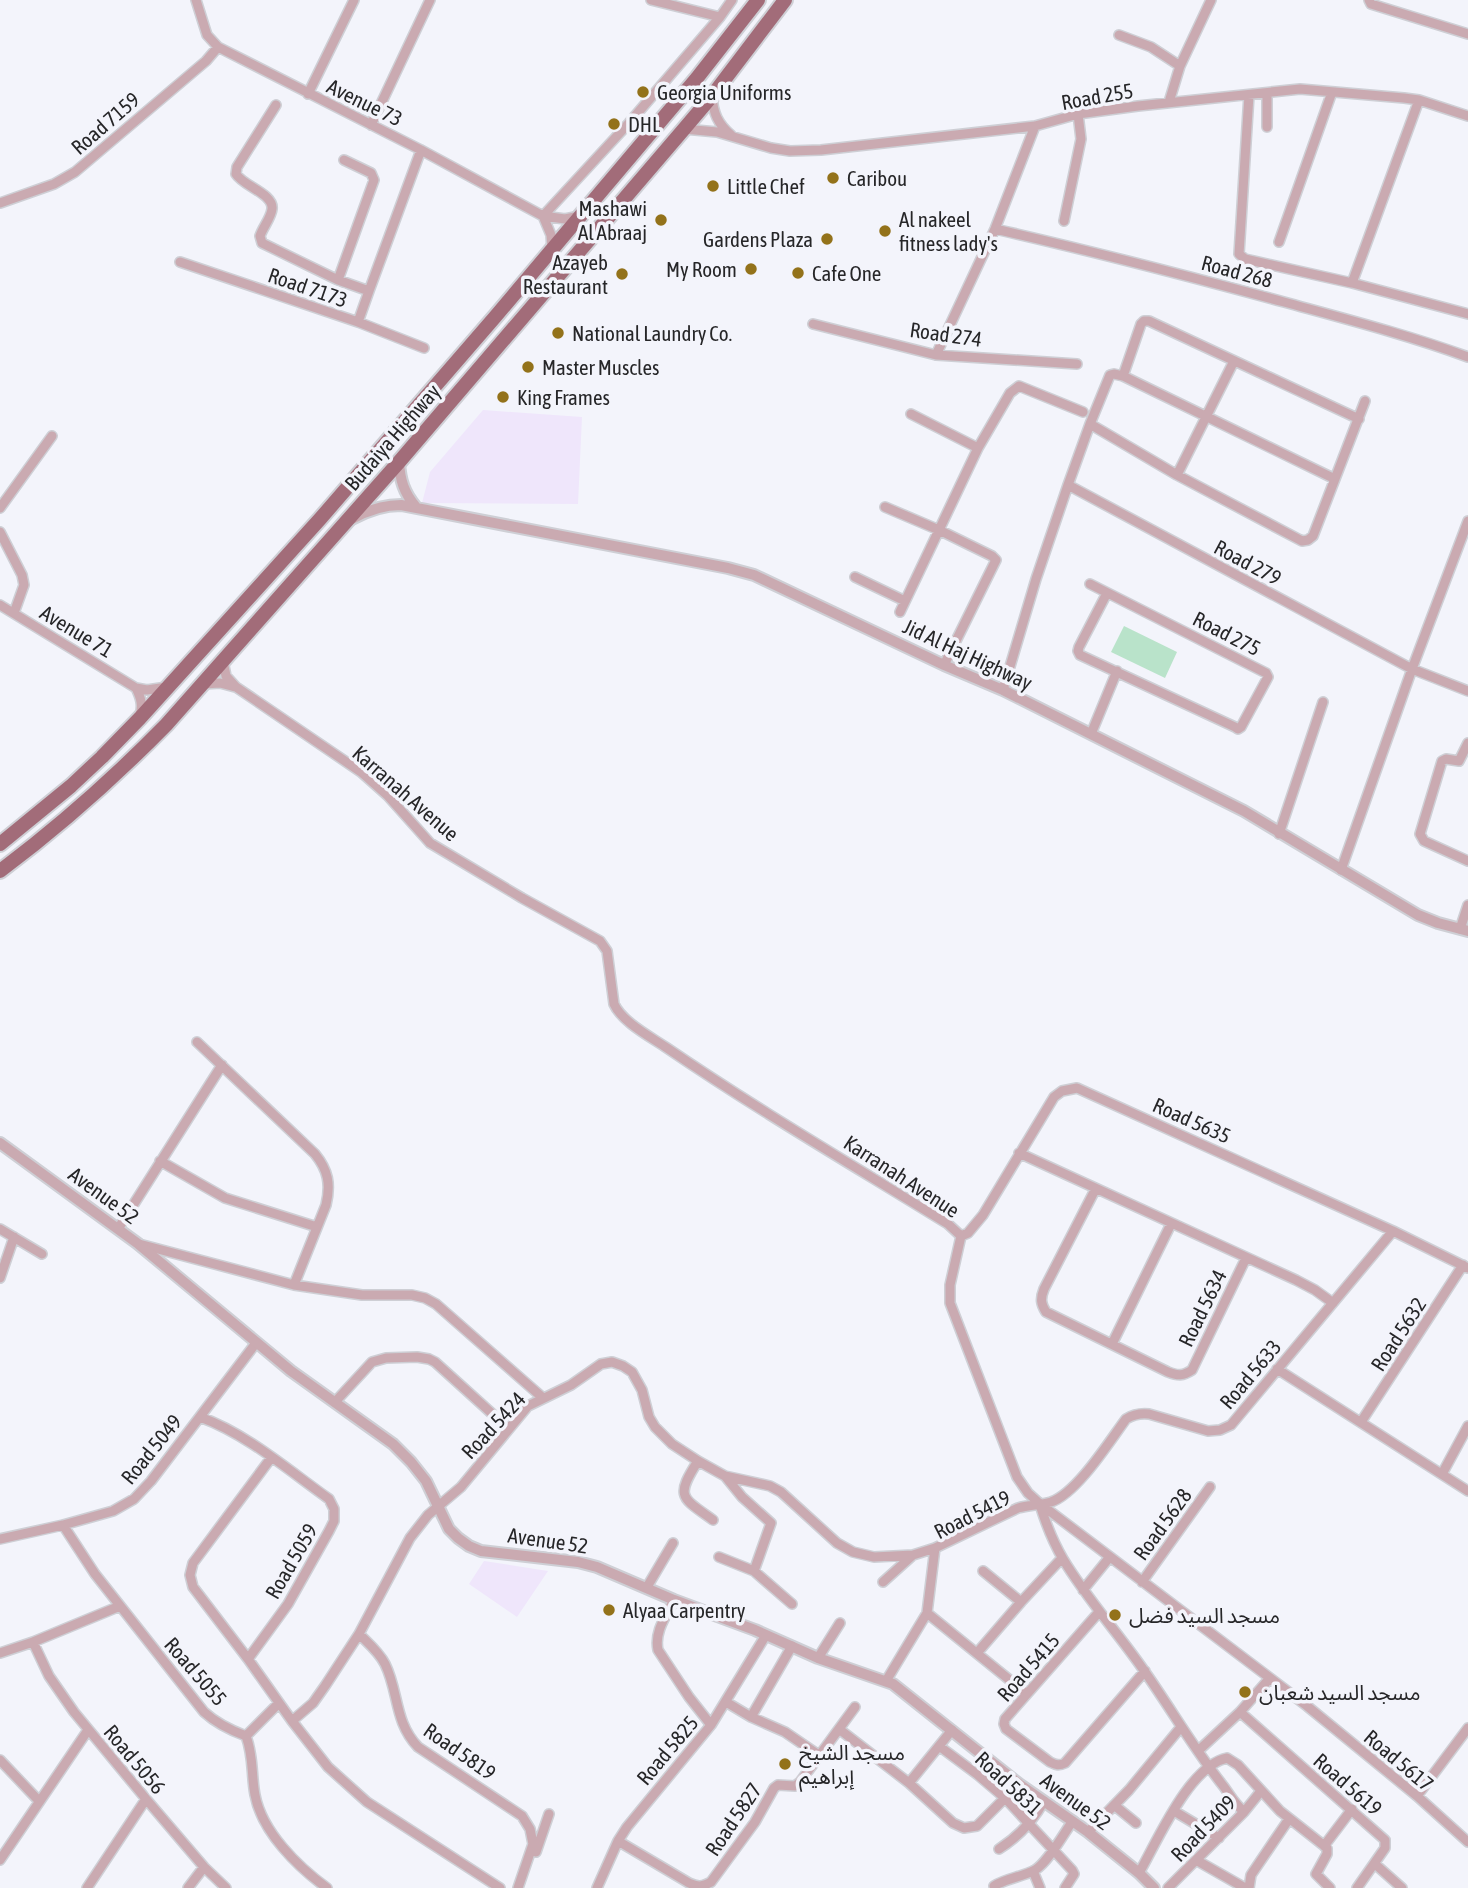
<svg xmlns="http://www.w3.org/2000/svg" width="1468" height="1888" viewBox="0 0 1468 1888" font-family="'Asap Condensed','Noto Sans Arabic',sans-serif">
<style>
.commercial{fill:#efe6fb}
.green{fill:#b9e3ca}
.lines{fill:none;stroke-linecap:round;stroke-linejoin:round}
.minor-casing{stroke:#cecfd5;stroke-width:12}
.tertiary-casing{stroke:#cecfd5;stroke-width:14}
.primary-casing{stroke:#cecfd5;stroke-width:18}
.minor{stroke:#caaab1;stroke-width:9}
.tertiary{stroke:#caaab1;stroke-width:10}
.primary{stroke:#a26c79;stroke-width:14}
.poi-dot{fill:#93721a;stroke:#f3f4fb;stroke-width:2.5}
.labels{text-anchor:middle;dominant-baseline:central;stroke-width:7;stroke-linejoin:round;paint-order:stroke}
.poi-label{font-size:21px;fill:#262628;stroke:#f3f4fb;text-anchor:start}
.street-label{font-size:21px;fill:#262628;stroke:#f3f4fb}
</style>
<rect width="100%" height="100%" fill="#f3f4fb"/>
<path class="commercial" d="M483 410 582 417 578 504 422 503 430 472Z
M484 1561 548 1571 517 1617 469 1584Z"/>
<path class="green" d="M1124 626 1177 652 1165 678 1111 652Z"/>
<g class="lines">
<g class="minor-casing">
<path id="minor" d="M196 0 207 35 218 47 421 150 543 216 565 219 580 216
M651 0 720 17
M1369 0 1371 4 1468 34
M1119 35 1151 47 1180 66
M1267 93V127
M308 94 354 0
M1249 95 1239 254 1245 259 1352 283 1419 100
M712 96C713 113 718 124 731 135
M1169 102 1180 66 1211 0
M276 105 237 167 236 174C243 186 274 194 272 209 271 218 263 227 260 236L262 243 338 280 369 291 358 322
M371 125 430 0
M684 129 717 132 771 148 790 151 821 150 1035 126 1078 114 1138 106 1300 89 1404 98 1419 100 1468 116
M0 203 54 184 75 172 206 61 218 47
M543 216 629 123 720 17 732 0
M543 216 551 235 552 249
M1064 221 1081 139 1078 114
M995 229C1092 251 1188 276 1284 302 1346 319 1408 335 1468 357
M1279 242 1332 92
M180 262 358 322 424 348
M338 280 374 180 371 173 344 160
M1352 283 1468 314
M369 291 421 150
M813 324 936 355 1077 364
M936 355 995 229 1035 126
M1123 376 1141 324 1144 321H1149L1359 419
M911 414 978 448
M1090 424 1177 475 1302 541 1308 540 1313 536 1365 401
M1177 475 1234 361
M1068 485 1412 669 1468 691
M885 507 939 530 992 556 996 560 944 665
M0 508 52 436
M0 532 22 575 24 585 14 613
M855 577 905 601
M1090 584 1266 673 1268 677 1241 727 1238 729 1235 727 1080 655 1078 651 1079 647 1107 593
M0 605 136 688 147 690 167 687
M900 612 978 448 1010 393 1019 386 1083 412
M223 661 226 676 236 687 361 772 388 796 430 843 522 898 600 941 607 951 614 1004C622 1022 651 1037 667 1048 758 1110 854 1166 948 1224L961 1236 950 1285V1303L1017 1477 1028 1493 1039 1503 1307 1706 1417 1796 1468 1842
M204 684 220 683 235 687
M136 688C141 698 143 705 140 716
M1003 690 1036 579 1068 485 1090 424 1110 375 1114 374 1123 376 1335 479
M1091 734 1117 671
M1468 743 1459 761 1446 759 1442 761 1420 834 1424 841 1468 861
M1279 834 1323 702
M1341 870 1412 669 1468 521
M1460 929 1468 905
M197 1042 315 1154C328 1170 331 1184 326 1205L294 1285
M1019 1153 1296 1280 1315 1290 1333 1303
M160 1161 225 1198 317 1227
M1095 1190 1044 1289C1040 1299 1041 1304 1046 1312L1168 1372C1178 1376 1183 1376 1192 1370L1246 1258
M0 1229 42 1254
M118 1229 222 1065
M961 1236 968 1233 983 1215 1054 1097 1062 1091 1077 1088 1393 1231 1468 1268
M139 1244 294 1285 362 1295H412L425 1298 436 1304 543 1398
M0 1278 14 1237
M1112 1344 1171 1224
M1277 1369 1468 1491
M335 1402 372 1362 386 1358 417 1357 429 1359 435 1362 509 1429
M200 1417C247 1434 288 1470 329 1499L334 1509V1521L329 1531 288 1604 248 1659
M1361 1422 1463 1265
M271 1458 193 1563 190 1575 193 1587 248 1659 292 1721 328 1767 367 1802 500 1888
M698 1461C675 1497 681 1497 713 1520
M1442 1474 1468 1426
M725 1476 742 1497 771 1523 754 1571 792 1604
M1040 1505C1046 1524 1053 1542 1063 1559 1087 1599 1119 1634 1145 1672 1171 1709 1193 1747 1221 1783 1230 1794 1232 1801 1244 1812
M63 1525 95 1574 204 1712C216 1723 230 1730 246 1736 254 1758 251 1774 255 1795 262 1832 298 1867 327 1888
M0 1539 63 1525 113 1511 134 1499 151 1481 256 1343
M719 1557 754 1571
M983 1571 1021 1602
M883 1582 913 1555
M1142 1582 1210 1487
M647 1587 673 1543
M1083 1590 1109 1558
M674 1600C666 1616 654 1632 658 1650L689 1697 711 1725
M1099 1612 1005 1719 1004 1724 1006 1729 1050 1762C1056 1765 1059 1766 1065 1763L1145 1671
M927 1613 1027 1694
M359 1634C368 1643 379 1652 385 1664 399 1692 394 1722 418 1747L522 1816 530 1829 533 1844 518 1888
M33 1642 49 1676 74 1712 146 1799 204 1867 226 1888
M0 1653 33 1642 120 1606
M977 1653 1021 1602 1062 1558
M818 1658 840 1623
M886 1681 927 1613 935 1548
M726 1702 751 1717 785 1732 820 1756
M1240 1712 1385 1840V1848L1357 1888
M751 1717 792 1646
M292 1721 313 1703 325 1686 359 1634 410 1538 428 1515 461 1487 528 1406 571 1385 601 1364 612 1362 623 1366 632 1372 642 1390 649 1417 655 1427 672 1444 698 1461 725 1476 770 1486 781 1492 837 1543 853 1552 874 1557 913 1555 935 1548 1018 1508C1029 1505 1040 1505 1051 1502 1077 1493 1109 1442 1126 1419 1134 1414 1140 1413 1149 1414L1208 1431 1220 1430 1231 1425 1393 1231
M839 1729 909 1783 953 1823 964 1828 977 1826 1005 1798
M246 1736 279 1703
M939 1746 978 1775 1005 1798 1072 1870 1074 1874 1065 1888
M1198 1751 1240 1712 1270 1678
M0 1760 39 1801
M909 1783 952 1730
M1417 1796 1468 1728
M1114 1805 1136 1823
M1174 1811 1219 1838
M1088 1832 1129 1790 1181 1727
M618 1841 689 1883C698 1887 702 1887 711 1882L755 1822 774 1788 778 1785 795 1786 800 1782 855 1707
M1324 1846 1352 1809
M999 1849C1018 1837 1033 1821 1044 1801
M536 1852 549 1814
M0 1860 88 1730
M1196 1860 1245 1888
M1375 1864 1402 1888
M1033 1871 1040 1888
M1139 1873C1157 1842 1189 1766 1227 1758L1238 1765 1280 1811 1327 1848V1854L1316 1874 1330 1888
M994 1886C1007 1878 1022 1877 1035 1870 1048 1862 1063 1835 1072 1822
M87 1888 146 1799
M188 1888 204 1867
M597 1888 618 1841 627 1827 711 1725 766 1635
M1168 1888 1244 1812 1261 1791
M1249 1888 1251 1875 1289 1819"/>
</g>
<g class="tertiary-casing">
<path id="tertiary" d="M399 462C400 480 404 493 416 507
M352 519C368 510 383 505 401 505L728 568 754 575 944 665 1003 690 1244 811 1418 915 1438 923 1468 931
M0 1143 137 1243 291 1371 393 1444 411 1462 426 1481 449 1529 458 1538 469 1546 481 1551 578 1562 597 1567 674 1600 755 1630 818 1658 893 1684 1019 1784 1088 1832 1139 1873 1154 1888"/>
</g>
<g class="primary-casing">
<path id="primary" d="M0 844 71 786 102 757 140 718 320 519 495 317 697 78 758 0
M0 871C60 826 114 778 166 725L399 462 684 129 712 96 785 0"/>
</g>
<use href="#minor" class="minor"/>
<use href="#tertiary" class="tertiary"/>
<use href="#primary" class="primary"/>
</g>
<g class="poi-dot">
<circle cx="643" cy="92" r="7"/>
<circle cx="614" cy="124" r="7"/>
<circle cx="833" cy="178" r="7"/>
<circle cx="713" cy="186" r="7"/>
<circle cx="661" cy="220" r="7"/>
<circle cx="885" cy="231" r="7"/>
<circle cx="827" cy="239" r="7"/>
<circle cx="751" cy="269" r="7"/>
<circle cx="798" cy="273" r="7"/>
<circle cx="622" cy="274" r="7"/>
<circle cx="558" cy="333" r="7"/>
<circle cx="528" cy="367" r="7"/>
<circle cx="503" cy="397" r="7"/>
<circle cx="609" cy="1610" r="7"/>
<circle cx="1115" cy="1615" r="7"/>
<circle cx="1245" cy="1692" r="7"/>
<circle cx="785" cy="1764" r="7"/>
</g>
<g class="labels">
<g class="poi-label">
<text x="657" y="92">Georgia Uniforms</text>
<text x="628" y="124">DHL</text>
<text x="847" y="178">Caribou</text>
<text x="727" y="186">Little Chef</text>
<text x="647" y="208" text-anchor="end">Mashawi<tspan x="647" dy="24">Al Abraaj</tspan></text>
<text x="899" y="219">Al nakeel<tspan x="899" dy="24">fitness lady's</tspan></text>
<text x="813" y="239" text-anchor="end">Gardens Plaza</text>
<text x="608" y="262" text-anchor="end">Azayeb<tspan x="608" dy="24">Restaurant</tspan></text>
<text x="737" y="269" text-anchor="end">My Room</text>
<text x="812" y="273">Cafe One</text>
<text x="572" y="333">National Laundry Co.</text>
<text x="542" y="367">Master Muscles</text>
<text x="517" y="397">King Frames</text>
<text x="623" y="1610">Alyaa Carpentry</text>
<text x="1129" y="1615">مسجد السيد فضل</text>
<text x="1259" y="1692">مسجد السيد شعبان</text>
<text x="799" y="1752">مسجد الشيخ<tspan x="799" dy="24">إبراهيم</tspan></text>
</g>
<g class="street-label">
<text transform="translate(1097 96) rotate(-10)">Road 255</text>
<text transform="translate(365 102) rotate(26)">Avenue 73</text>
<text transform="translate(105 123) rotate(-41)">Road 7159</text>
<text transform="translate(1237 271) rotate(15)">Road 268</text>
<text transform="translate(308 287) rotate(19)">Road 7173</text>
<text transform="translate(946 334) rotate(8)">Road 274</text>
<text transform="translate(392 437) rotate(-49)">Budaiya Highway</text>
<text transform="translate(1248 562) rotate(28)">Road 279</text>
<text transform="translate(77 631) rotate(31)">Avenue 71</text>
<text transform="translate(1227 633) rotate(27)">Road 275</text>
<text transform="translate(968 654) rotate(25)">Jid Al Haj Highway</text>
<text transform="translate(406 793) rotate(41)">Karranah Avenue</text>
<text transform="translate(1192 1120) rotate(24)">Road 5635</text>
<text transform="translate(902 1176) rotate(33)">Karranah Avenue</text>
<text transform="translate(104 1195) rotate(36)">Avenue 52</text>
<text transform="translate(1202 1308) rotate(-64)">Road 5634</text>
<text transform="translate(1398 1334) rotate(-57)">Road 5632</text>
<text transform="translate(1250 1374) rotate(-50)">Road 5633</text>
<text transform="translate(493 1425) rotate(-47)">Road 5424</text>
<text transform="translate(151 1449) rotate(-51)">Road 5049</text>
<text transform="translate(972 1514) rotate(-27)">Road 5419</text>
<text transform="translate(1162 1524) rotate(-54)">Road 5628</text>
<text transform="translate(548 1540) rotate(8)">Avenue 52</text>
<text transform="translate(291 1561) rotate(-60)">Road 5059</text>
<text transform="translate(1028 1667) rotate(-49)">Road 5415</text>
<text transform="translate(196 1671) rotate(49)">Road 5055</text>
<text transform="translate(667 1750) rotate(-50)">Road 5825</text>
<text transform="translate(460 1751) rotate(35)">Road 5819</text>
<text transform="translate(135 1759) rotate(50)">Road 5056</text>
<text transform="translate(1399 1760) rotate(40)">Road 5617</text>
<text transform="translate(1009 1783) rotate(43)">Road 5831</text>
<text transform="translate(1348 1784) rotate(41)">Road 5619</text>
<text transform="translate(1076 1801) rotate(36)">Avenue 52</text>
<text transform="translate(733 1819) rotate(-56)">Road 5827</text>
<text transform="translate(1203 1828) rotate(-46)">Road 5409</text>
</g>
</g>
</svg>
